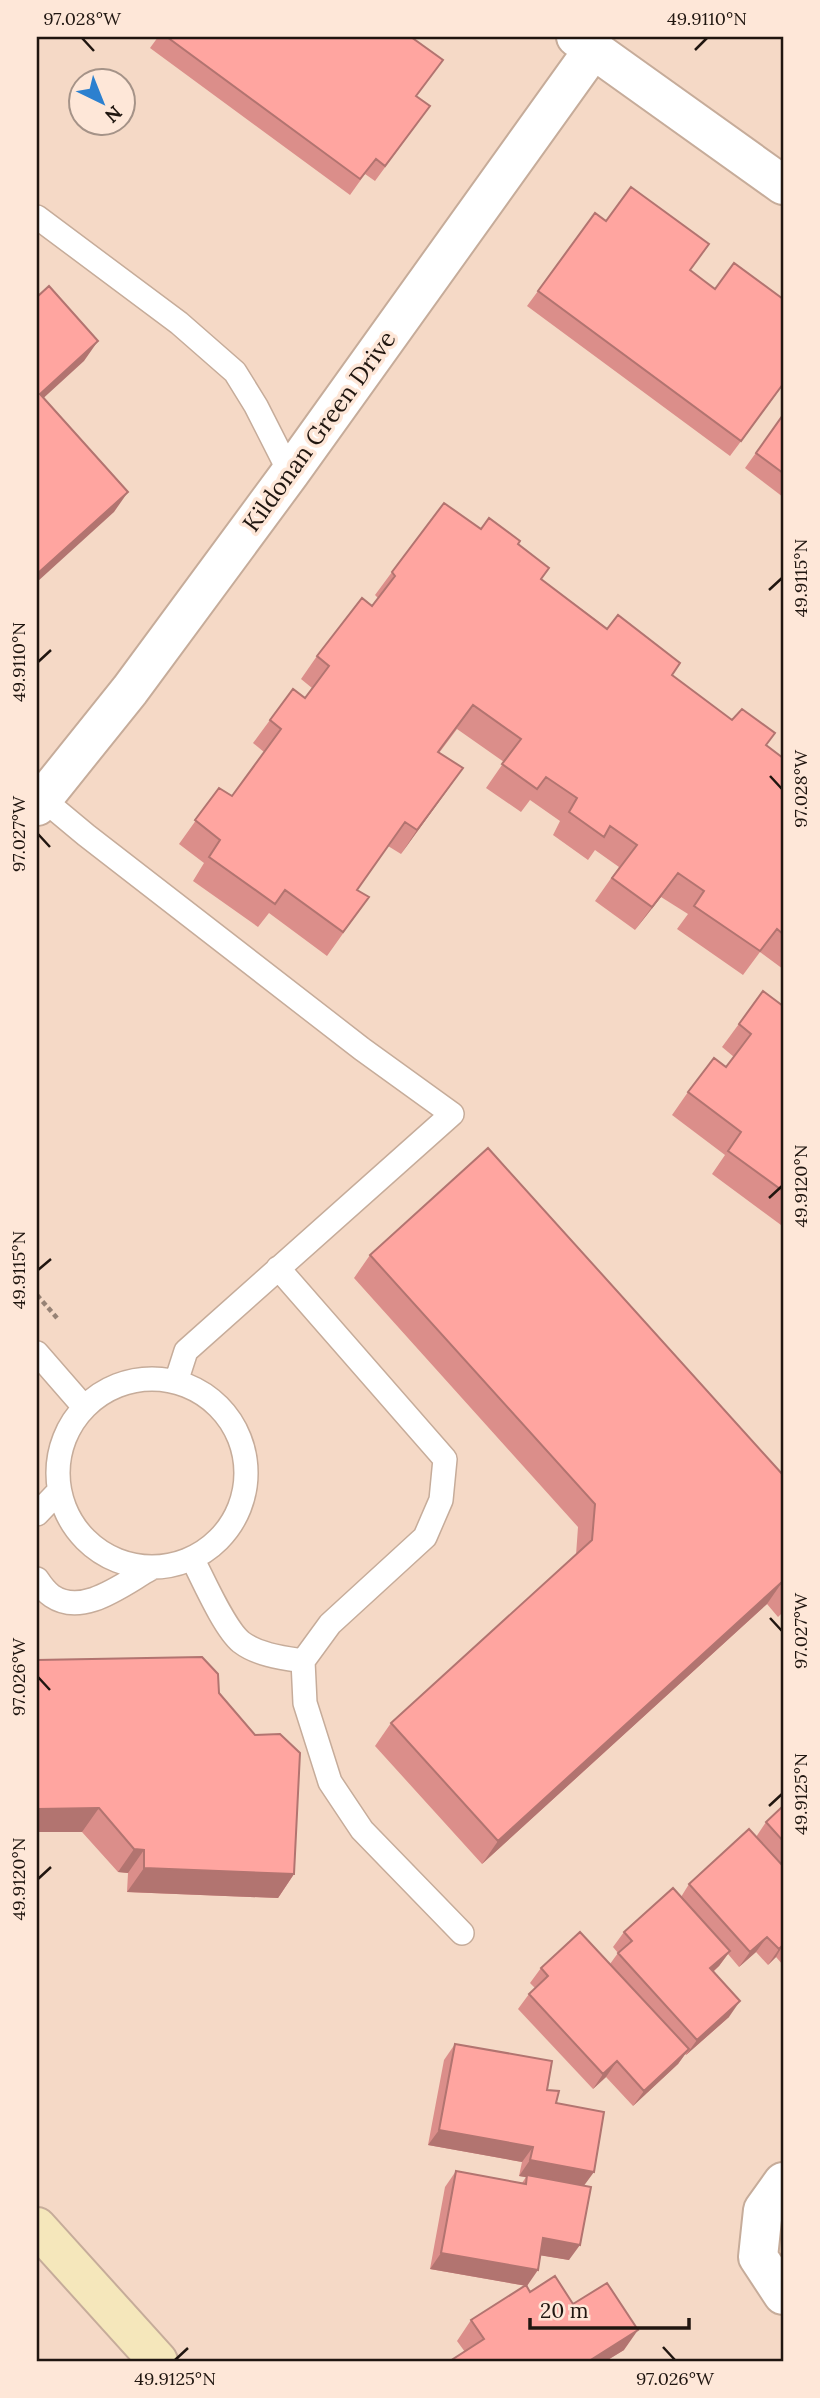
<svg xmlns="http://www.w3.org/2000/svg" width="820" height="2398" viewBox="0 0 820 2398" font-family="Lora,serif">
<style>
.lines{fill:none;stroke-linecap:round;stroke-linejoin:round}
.service-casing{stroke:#c6ac9a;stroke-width:26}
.minor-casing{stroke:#c6ac9a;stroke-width:42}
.secondary-casing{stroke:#c6ac9a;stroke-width:42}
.path{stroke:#968275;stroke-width:4.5;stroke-dasharray:5 3.5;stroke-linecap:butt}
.service{stroke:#fff;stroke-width:23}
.minor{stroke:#fff;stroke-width:38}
.secondary{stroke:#f5e7bb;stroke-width:38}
.wall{fill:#db8e8a}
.shaded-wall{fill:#b27470}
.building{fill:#ffa5a0;stroke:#b27470;stroke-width:2}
.ticks{fill:none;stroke:#201610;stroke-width:2.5}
.labels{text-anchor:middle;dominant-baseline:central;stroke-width:7;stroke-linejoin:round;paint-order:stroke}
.street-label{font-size:24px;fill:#201610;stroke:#fee7d8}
.neatline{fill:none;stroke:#201610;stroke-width:2.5}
.ticks-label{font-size:18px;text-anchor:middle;fill:#201610}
</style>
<rect width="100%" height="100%" fill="#f5d9c6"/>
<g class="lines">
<g class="service-casing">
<path id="service" d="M37 217 179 323 235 372 256 406 290 473
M44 800 86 835 362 1049 452 1114 186 1351 176 1382
M278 1268 445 1459 441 1500 425 1537 330 1624 303 1661 305 1703 330 1782 362 1830 462 1933
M37 1353 84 1407
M58 1473a94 94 0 1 1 188 0a94 94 0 1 1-188 0Z
M37 1514 59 1491
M192 1558C203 1579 224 1628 241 1642 258 1655 283 1658 303 1661
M37 1579C41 1585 46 1592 52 1596 83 1617 123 1584 150 1569"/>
</g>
<g class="minor-casing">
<path id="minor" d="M576 37 783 185
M37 806 130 690 290 473 593 50
M783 2182 763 2210 758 2257 783 2295"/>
</g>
<g class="secondary-casing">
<path id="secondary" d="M37 2227 158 2361"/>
</g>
<path class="path" d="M37 1295 57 1318"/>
<use href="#service" class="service"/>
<use href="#minor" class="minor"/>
<use href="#secondary" class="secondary"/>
</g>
<path class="wall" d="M158 37H411L419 121 375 181 365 174 350 195 150 48Z
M606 221 690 270 783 385 730 456 527 306 538 291Z
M783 415V497L745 468Z
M481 529 518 544 541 579 783 758V969L760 952 743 975 677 929 688 914 661 897 635 930 595 901 619 867 595 850 588 860 553 835 560 821 530 800 521 812 486 788 504 762 457 729 439 753 463 768 401 854 388 846 357 890 369 897 327 956 269 913 258 927 193 881 204 863 179 844 219 788 232 796 264 752 253 743 270 720 305 698 312 688 301 679 317 656 372 606 378 598 375 595 392 572Z
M763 991 783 1006V1222L781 1225 712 1174 725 1155 672 1115 688 1092 726 1067 734 1057 722 1047Z
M370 1255 783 1475V1612L778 1617 767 1604 482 1864 375 1746 391 1723 576 1555 578 1527 354 1278Z
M219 1693 294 1874 278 1898 127 1892 128 1873 118 1872 82 1832H37Z
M783 1806V1965L776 1957 768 1965 756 1952 739 1967 728 1954 719 1966 713 1972 729 2017 686 2055 685 2054 678 2064 633 2106 606 2077 593 2089 518 2009 529 1994 535 1988 530 1983 541 1968 610 1964 618 1953 613 1947 624 1932 681 1897 689 1884 756 1837 766 1822Z
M455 2044 547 2090 556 2103 584 2185 569 2260 540 2255 527 2286 430 2269 445 2187 456 2171 522 2183 526 2177 519 2176 522 2162 428 2145 444 2060Z
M530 2292 573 2304 624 2350 606 2361H450L465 2352 457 2341 471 2320Z"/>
<path class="shaded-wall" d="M98 341 84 361 37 404 40 394Z
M128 492 114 512 37 582V574Z
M463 768 446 792 401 854 417 830Z
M678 873 661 897 635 930 652 907Z
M783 1581 767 1604 482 1864 498 1841Z
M99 1808 82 1832H37V1809Z
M134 1849 144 1850 128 1873 118 1872Z
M144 1868 294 1874 278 1898 127 1892Z
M767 1937 756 1952 739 1967 750 1952Z
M783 1945 776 1957 768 1965 779 1949Z
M730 1951 719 1966 699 1984 710 1968Z
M740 2001 729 2017 686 2055 697 2040Z
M689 2049 678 2064 633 2106 644 2091Z
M617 2061 606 2077 593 2089 603 2074Z
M439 2130 533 2147 522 2162 428 2145Z
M530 2160 594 2172 583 2187 519 2176Z
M543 2238 580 2245 569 2260 532 2254Z
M441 2253 538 2270 527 2286 430 2269Z
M638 2330 624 2350 606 2361H589Z"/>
<path class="building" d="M167 37H411L443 60 416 96 430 106 385 166 376 159 360 179Z
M631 187 709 244 690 270 703 280 715 289 734 263 783 299V384L741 441 538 291 595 213 606 221Z
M49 286 98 341 40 394 128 492 37 574V297Z
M783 415V473L756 453Z
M444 503 481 529 489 518 520 541 518 544 549 568 541 579 607 629 618 615 680 663 672 675 732 720 742 709 775 733 766 745 783 758V934L777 929 760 951 694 906 704 891 678 873 652 907 612 878 637 845 610 826 604 837 569 812 577 798 546 777 537 789 502 764 521 739 473 705 438 752 463 768 417 830 405 822 357 890 369 897 343 932 285 890 275 904 209 857 220 840 195 820 219 788 232 796 281 729 270 720 293 689 305 698 329 666 317 656 362 598 372 606 395 576 392 572Z
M763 991 783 1006V1191L728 1151 741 1132 688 1092 714 1058 726 1067 751 1034 739 1024Z
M488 1148 783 1475V1581L498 1841 391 1723 592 1540 595 1504 370 1255Z
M202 1657 218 1674 219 1693 255 1735 280 1734 300 1753 294 1874 144 1868V1850L134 1849 99 1808 37 1809V1660Z
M783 1806V1841L766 1822Z
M749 1829 783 1866V1945L779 1949 767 1937 750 1952 689 1884Z
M673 1888 730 1951 710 1968 740 2001 697 2040 618 1953 632 1941 624 1932Z
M580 1932 689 2049 644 2091 617 2061 603 2074 529 1994 548 1976 541 1968Z
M455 2044 552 2061 547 2090 559 2091 556 2103 604 2112 594 2172 530 2160 533 2147 439 2130Z
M456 2171 526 2184 527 2175 591 2187 580 2245 543 2238 538 2270 441 2253Z
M555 2276 573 2304 607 2283 638 2330 589 2361H450L484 2339 471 2320 526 2285 530 2292Z"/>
<path class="ticks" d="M82 38 94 51M695 50 707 38M769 590 782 578M38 662 51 650M770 776 782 789M38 834 50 847M769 1198 782 1186M38 1270 51 1259M770 1618 782 1631M38 1677 50 1690M769 1806 782 1794M38 1879 51 1867M663 2347 675 2360M175 2360 188 2348"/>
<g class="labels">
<g class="street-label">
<text transform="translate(319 431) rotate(-54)">Kildonan Green Drive</text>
</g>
</g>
<rect width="820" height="2398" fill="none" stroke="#fee7d8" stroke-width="77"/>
<g transform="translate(102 102) rotate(137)"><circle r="33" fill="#fee7d8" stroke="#a59388" stroke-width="2"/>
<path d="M0-5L12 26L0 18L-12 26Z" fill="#2c80cf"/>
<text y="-10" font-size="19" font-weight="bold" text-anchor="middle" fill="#201610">N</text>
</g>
<path d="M530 2318v10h159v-10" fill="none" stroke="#201610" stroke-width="3.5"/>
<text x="540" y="2318" font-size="21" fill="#201610" stroke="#fee7d8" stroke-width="5" paint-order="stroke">20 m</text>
<rect x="38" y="38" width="744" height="2322" class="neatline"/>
<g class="ticks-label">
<text x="82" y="25">97.028°W</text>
<text x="707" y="25">49.9110°N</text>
<text transform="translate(801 578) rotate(-90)" y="6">49.9115°N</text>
<text transform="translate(19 662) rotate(-90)" y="6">49.9110°N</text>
<text transform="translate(801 789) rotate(-90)" y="6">97.028°W</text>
<text transform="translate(19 834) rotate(-90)" y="6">97.027°W</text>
<text transform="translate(801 1186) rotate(-90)" y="6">49.9120°N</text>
<text transform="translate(19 1270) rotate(-90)" y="6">49.9115°N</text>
<text transform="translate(801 1631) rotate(-90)" y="6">97.027°W</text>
<text transform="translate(19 1677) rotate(-90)" y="6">97.026°W</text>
<text transform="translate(801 1794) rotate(-90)" y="6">49.9125°N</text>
<text transform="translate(19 1879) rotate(-90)" y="6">49.9120°N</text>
<text x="175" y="2385">49.9125°N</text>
<text x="675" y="2385">97.026°W</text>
</g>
</svg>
